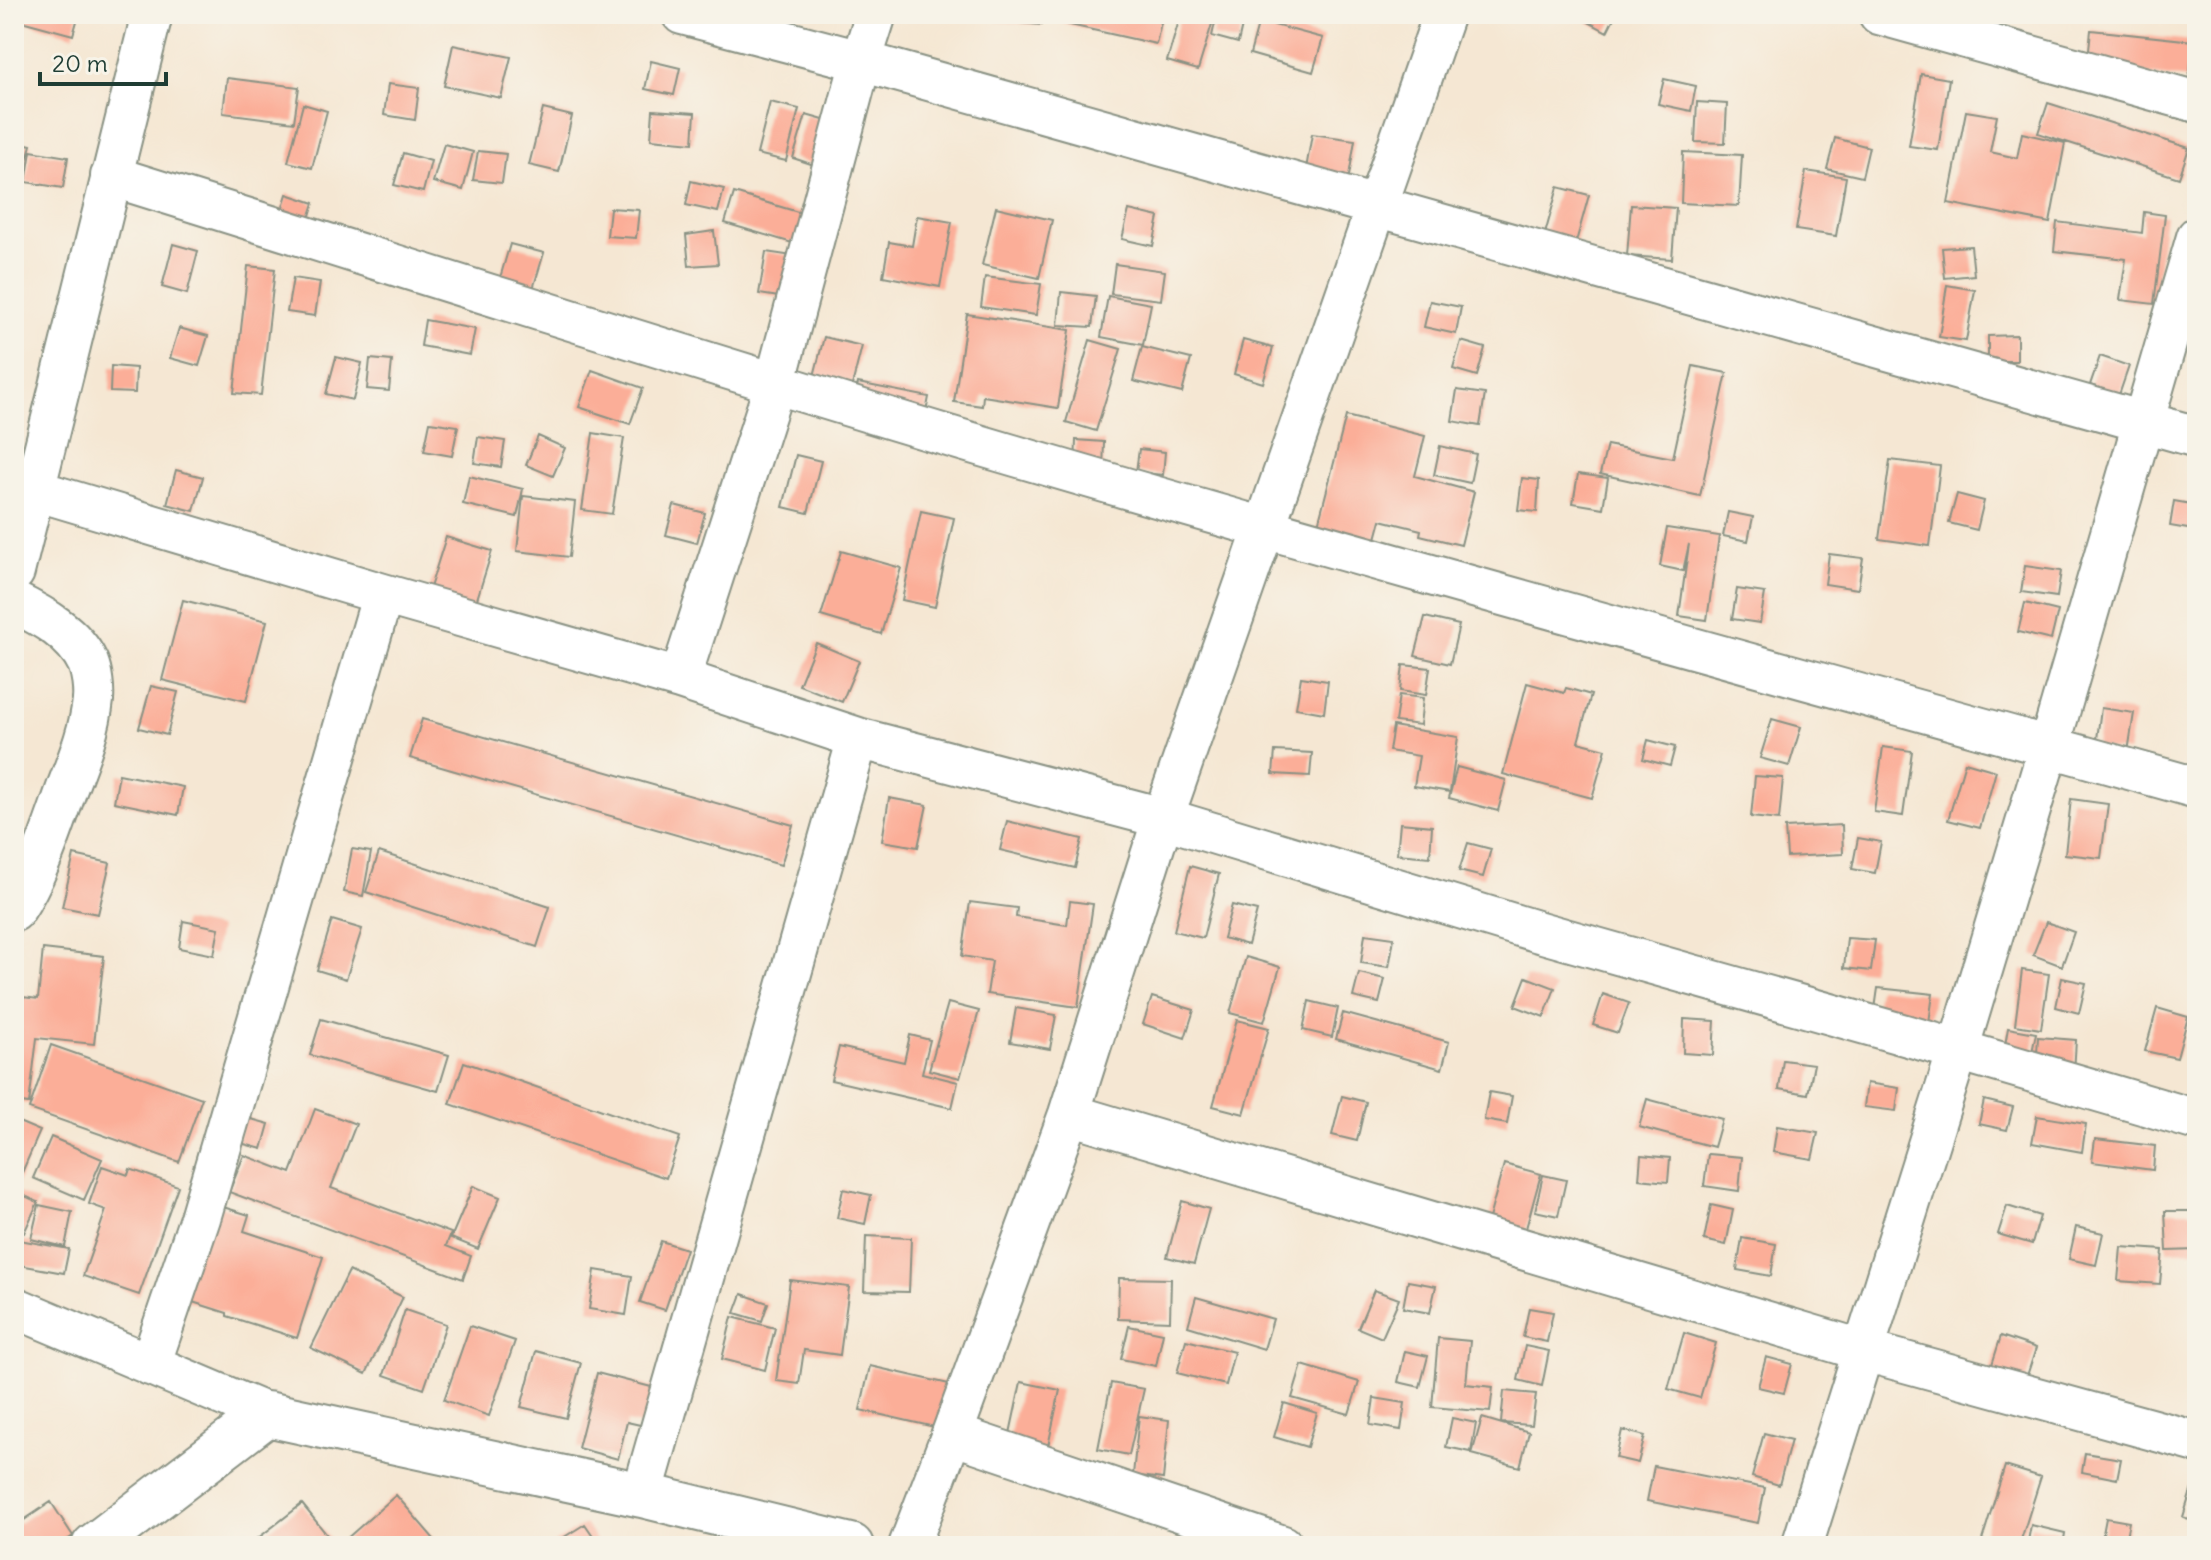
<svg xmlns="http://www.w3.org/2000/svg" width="2211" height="1560" viewBox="0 0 2211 1560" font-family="Delius,sans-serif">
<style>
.building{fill:#fbae98}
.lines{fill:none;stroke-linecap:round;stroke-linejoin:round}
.street-casing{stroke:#8a9284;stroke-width:44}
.secondary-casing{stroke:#8a9284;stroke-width:48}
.street{stroke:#fff;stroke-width:40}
.secondary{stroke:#fff;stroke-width:44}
</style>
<rect width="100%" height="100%" fill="#f7f3e8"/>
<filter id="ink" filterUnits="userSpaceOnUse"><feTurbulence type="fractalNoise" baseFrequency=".0125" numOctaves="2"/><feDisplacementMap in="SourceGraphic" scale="16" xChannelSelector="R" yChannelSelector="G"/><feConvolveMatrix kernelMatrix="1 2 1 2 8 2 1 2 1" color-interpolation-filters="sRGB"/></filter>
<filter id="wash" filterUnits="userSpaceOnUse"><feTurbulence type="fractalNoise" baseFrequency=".006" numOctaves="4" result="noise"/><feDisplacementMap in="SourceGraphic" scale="32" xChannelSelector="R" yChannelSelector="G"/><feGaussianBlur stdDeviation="1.8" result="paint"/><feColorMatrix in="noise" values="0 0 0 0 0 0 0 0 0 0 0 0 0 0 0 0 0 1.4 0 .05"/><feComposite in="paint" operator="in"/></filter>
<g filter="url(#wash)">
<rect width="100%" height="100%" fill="#f5e7d3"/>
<g id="blocks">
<path class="building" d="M14 14H79L73 35 14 19Z
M996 14H1043L1042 25 996 21Z
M1053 14H1163L1156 44 1052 21Z
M1181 14H1215L1198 70 1167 61Z
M1217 14H1231L1244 17 1238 43 1212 36Z
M1285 14H1314L1312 24 1284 19Z
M1586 14H1616L1607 32 1583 19Z
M1259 21 1323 38 1313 72 1250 54Z
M2091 30 2193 41 2189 79 2087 68Z
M453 45 511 57 501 98 444 86Z
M651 61 680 68 674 95 645 89Z
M1921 74 1949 79 1938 150 1909 146Z
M227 78 299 87 294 122 223 113Z
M1664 79 1696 86 1691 111 1658 104Z
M388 84 419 88 415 120 384 115Z
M770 102 799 109 786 161 757 154Z
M1697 102 1727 104 1725 143 1695 142Z
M2048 103 2189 148 2179 178 2038 133Z
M303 104 327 111 312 168 288 162Z
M543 109 572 116 559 172 529 165Z
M653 110 695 113 693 143 651 139Z
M1966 111 1997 116 1990 152 2017 158 2022 133 2065 143 2050 223 1948 203Z
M806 115 827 121 814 165 793 158Z
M1312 134 1355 140 1348 182 1305 175Z
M1835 138 1869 147 1862 177 1827 169Z
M14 141 31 145 22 177 14 175Z
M444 144 473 152 463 190 433 182Z
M31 151 68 157 63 188 26 182Z
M478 151 506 154 502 183 473 180Z
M1683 152 1742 155 1739 206 1681 203Z
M403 153 431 161 423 192 394 185Z
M1806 171 1846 177 1836 236 1796 230Z
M691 181 724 189 718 212 686 205Z
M1558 187 1589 195 1576 242 1545 234Z
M734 193 808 215 799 245 725 223Z
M287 194 314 203 304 234 277 226Z
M1631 205 1676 208 1672 259 1627 256Z
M996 207 1052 220 1039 278 982 265Z
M610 208 639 210 636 238 607 236Z
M1129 210 1159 217 1153 246 1122 239Z
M2144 212 2165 215 2154 304 2120 300 2126 259 2054 251 2057 222 2142 233Z
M917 216 952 222 940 287 883 276 889 242 912 246Z
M714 231 718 264 689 266 686 235Z
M173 244 198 251 187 294 162 287Z
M510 244 544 253 528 305 495 295Z
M1971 246 1974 275 1945 278 1942 248Z
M766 252 793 256 786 298 759 294Z
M1115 264 1165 271 1161 300 1111 294Z
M248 266 275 269 261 395 234 393Z
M985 277 1041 284 1036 315 981 307Z
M293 278 320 282 315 316 287 312Z
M1947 285 1975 290 1966 341 1939 337Z
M1061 292 1096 296 1092 327 1058 325Z
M1108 296 1151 304 1143 345 1101 337Z
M1430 301 1461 307 1456 334 1424 327Z
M967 314 1070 330 1058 408 983 396 982 406 954 402Z
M425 320 475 329 470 355 421 346Z
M179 328 208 336 199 366 170 358Z
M2017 335V361H1988V336Z
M824 337 862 346 846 409 808 400Z
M1090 340 1121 349 1096 431 1066 422Z
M1243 340 1273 348 1263 383 1234 374Z
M1461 341 1485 348 1477 376 1453 369Z
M1142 347 1191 359 1182 393 1133 381Z
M2100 356 2129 366 2119 395 2090 385Z
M336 357 362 363 353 400 326 394Z
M370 359 392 361 389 391 367 389Z
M111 366 136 368 135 393 110 392Z
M1693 366 1727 373 1700 496 1600 474 1607 445 1673 458Z
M592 370 643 388 630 424 579 407Z
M858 383 929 397 923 428 851 413Z
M1457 390 1485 394 1480 426 1452 421Z
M14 406 22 408 17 430 14 429Z
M1346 416 1425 436 1415 476 1474 492 1461 545 1420 535 1421 530 1381 520 1373 550 1315 536Z
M430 422 458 426 452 456 424 451Z
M593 433 624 438 612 514 582 510Z
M538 436 565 448 553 476 526 465Z
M478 437 505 441 501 467 474 463Z
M1076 440 1104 442 1103 471 1075 469Z
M1440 446 1476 454 1470 483 1434 475Z
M1139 449 1165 452 1163 475 1136 472Z
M796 455 821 461 808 513 783 507Z
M1890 460 1940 466 1930 546 1879 539Z
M176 470 203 477 194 511 167 504Z
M1578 474 1608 478 1603 508 1573 503Z
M469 476 523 489 517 517 463 504Z
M1522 478 1539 480 1537 512 1518 510Z
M1957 494 1984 501 1977 530 1949 523Z
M523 496 575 502 569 557 517 551Z
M2174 501 2197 505 2194 530 2170 526Z
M674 505 705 513 697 543 666 535Z
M921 511 954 518 935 607 902 600Z
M1728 512 1753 517 1748 541 1723 536Z
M1667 528 1719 536 1707 620 1679 616 1689 544 1683 571 1660 566Z
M446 537 492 551 473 612 427 597Z
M841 551 901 568 881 634 821 616Z
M1829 554 1863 558 1858 589 1825 584Z
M2025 566 2061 571 2057 597 2021 592Z
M1737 589 1765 593 1760 623 1732 619Z
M183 600 267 621 246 701 162 680Z
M2025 603 2058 611 2051 640 2018 632Z
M1425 617 1459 625 1450 664 1415 656Z
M816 643 859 661 842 702 799 685Z
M1403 665 1430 668 1426 695 1400 691Z
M1301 677 1328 681 1324 713 1296 708Z
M1527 683 1564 693 1566 688 1591 695 1578 742 1606 749 1592 798 1503 774Z
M151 686 178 692 167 735 139 728Z
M1399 695 1423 698 1420 725 1395 722Z
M2101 708 2134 713 2128 752 2096 747Z
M422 719 793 825 781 865 410 758Z
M1772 719 1801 727 1789 766 1760 758Z
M1393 726 1458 737 1450 792 1414 786 1419 756 1389 751Z
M1648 740 1675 747 1670 766 1643 759Z
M1883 747 1912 751 1903 816 1874 812Z
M1275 751 1312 753 1310 776 1273 774Z
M1965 762 1996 771 1980 828 1948 820Z
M1457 767 1506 780 1498 811 1449 798Z
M119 774 183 787 178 815 114 802Z
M1755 776 1783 778 1779 820 1751 817Z
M889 798 927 805 918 847 882 841Z
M2071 799 2108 804 2101 858 2065 854Z
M1007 821 1082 839 1075 868 1000 850Z
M1400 823 1432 826 1430 857 1397 854Z
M1842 825 1843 854 1787 857 1785 828Z
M1858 838 1881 842 1875 873 1852 869Z
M1468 843 1491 849 1483 877 1459 871Z
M352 849 371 852 363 896 344 892Z
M379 852 550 907 537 947 366 892Z
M74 855 110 863 98 914 62 907Z
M1190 866 1219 874 1203 938 1174 931Z
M1070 901 1093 904 1078 1007 987 994 992 961 962 956 970 902 1017 908 1016 917 1067 925Z
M1232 905 1257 911 1248 945 1223 938Z
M332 920 362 929 346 979 317 970Z
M183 921 219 928 214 955 179 948Z
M2046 922 2074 932 2062 966 2033 955Z
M1365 934 1394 938 1389 967 1361 963Z
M1847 938 1875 940 1871 971 1844 968Z
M43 949 104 956 94 1044 37 1038 29 1104 14 1102V996L38 999Z
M1246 957 1280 967 1264 1022 1230 1013Z
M2022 970 2049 974 2041 1029 2015 1025Z
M1359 973 1385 979 1379 1003 1353 997Z
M1526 977 1555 988 1544 1017 1515 1006Z
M2062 978 2086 983 2079 1013 2056 1007Z
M1878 988 1933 994 1929 1023 1874 1016Z
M1603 994 1629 1003 1618 1033 1593 1025Z
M1152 997 1194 1010 1185 1038 1143 1024Z
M1309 1001 1338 1008 1332 1037 1303 1030Z
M948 1003 979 1011 960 1078 929 1070Z
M1016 1008 1056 1015 1050 1049 1010 1042Z
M2157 1008 2188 1017 2177 1058 2145 1051Z
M1343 1013 1449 1042 1442 1069 1336 1039Z
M321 1019 449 1055 438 1091 310 1055Z
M1684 1019 1715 1021 1713 1055 1683 1053Z
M1237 1020 1269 1028 1244 1114 1213 1106Z
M2008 1028 2036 1033 2029 1067 2002 1062Z
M910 1035 930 1040 922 1073 958 1082 952 1108 831 1080 839 1047 904 1062Z
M2038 1037 2076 1040 2074 1073 2036 1070Z
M51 1045 202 1098 179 1162 29 1109Z
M1783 1060 1814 1064 1808 1094 1779 1089Z
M464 1062 680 1137 666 1178 450 1104Z
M1867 1083 1899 1088 1896 1111 1864 1107Z
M1489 1092 1512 1096 1507 1124 1484 1120Z
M1342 1096 1366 1102 1357 1141 1332 1135Z
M1647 1099 1722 1119 1714 1147 1639 1127Z
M1984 1100 2013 1107 2007 1130 1979 1124Z
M315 1109 356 1124 331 1188 451 1233 446 1246 471 1256 463 1279 229 1192 244 1155 291 1173Z
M2037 1116 2086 1124 2082 1152 2032 1143Z
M244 1117 269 1124 262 1149 237 1142Z
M14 1120 40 1131 14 1191 38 1202 24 1233 14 1229Z
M1777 1126 1818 1133 1812 1159 1773 1152Z
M51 1137 102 1159 84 1200 33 1178Z
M2095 1139 2155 1146 2153 1170 2092 1162Z
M1708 1154 1742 1157 1739 1191 1704 1186Z
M1641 1155 1670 1158 1668 1182 1639 1179Z
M1504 1164 1541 1174 1525 1232 1488 1222Z
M102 1166 128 1175 130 1169 178 1186 139 1295 83 1276 106 1210 89 1204Z
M1543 1175 1566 1180 1558 1216 1535 1211Z
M473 1186 500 1197 478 1249 451 1238Z
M843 1189 871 1195 865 1224 837 1218Z
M1182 1201 1209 1209 1194 1264 1167 1257Z
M210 1203 249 1215 244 1231 323 1257 297 1338 227 1316V1313L180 1298Z
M39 1205 72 1212 65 1247 31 1239Z
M1711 1205 1733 1210 1726 1245 1704 1240Z
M2007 1206 2040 1216 2032 1244 1998 1234Z
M2165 1211H2197V1250L2167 1251Z
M2076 1227 2103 1233 2096 1265 2069 1259Z
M866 1236 911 1238 909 1292 864 1291Z
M1742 1238 1776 1244 1771 1276 1737 1270Z
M14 1239 69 1249 64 1273 14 1264Z
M661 1241 686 1249 665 1310 640 1302Z
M2121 1247 2163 1250 2160 1284 2118 1281Z
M595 1270 632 1276 626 1315 589 1309Z
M349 1271 403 1297 366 1374 311 1348Z
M1119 1278 1171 1279 1170 1321 1118 1319Z
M790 1280 849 1287 840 1355 804 1350 799 1384 776 1381Z
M1408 1281 1436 1286 1430 1313 1403 1308Z
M1374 1290 1399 1299 1382 1338 1358 1328Z
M742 1294 768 1303 762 1321 735 1313Z
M1196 1297 1273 1319 1264 1349 1188 1326Z
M1529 1308 1553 1312 1547 1342 1523 1337Z
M405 1310 446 1324 424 1389 384 1375Z
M732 1317 775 1328 765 1370 722 1359Z
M470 1326 515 1341 489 1416 444 1400Z
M1129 1326 1163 1333 1156 1366 1121 1359Z
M1684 1333 1716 1343 1700 1398 1668 1389Z
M2001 1336 2036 1348 2025 1382 1990 1371Z
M1438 1338 1470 1341 1466 1384 1493 1387 1490 1412 1432 1407Z
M1186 1340 1234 1352 1226 1385 1177 1373Z
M1525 1346 1549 1351 1542 1386 1518 1380Z
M536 1351 581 1363 566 1418 521 1407Z
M1405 1351 1428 1356 1420 1387 1398 1382Z
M1766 1357 1792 1364 1784 1393 1758 1387Z
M1302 1365 1359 1382 1349 1414 1292 1398Z
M870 1366 949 1384 939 1428 860 1410Z
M597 1373 659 1389 649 1427 627 1422 618 1459 578 1448Z
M1021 1382 1060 1390 1047 1451 1008 1443Z
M1111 1383 1144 1389 1129 1455 1098 1449Z
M1504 1391 1536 1394 1532 1425 1501 1423Z
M1374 1398 1405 1403 1401 1430 1370 1425Z
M1284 1403 1317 1413 1307 1447 1274 1437Z
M1139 1416 1169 1420 1163 1479 1133 1475Z
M1452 1418 1476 1423 1471 1452 1446 1447Z
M1482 1418 1529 1432 1520 1467 1472 1454Z
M1622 1430 1645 1436 1638 1463 1616 1458Z
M1764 1433 1791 1440 1779 1485 1752 1477Z
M2085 1453 2121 1459 2117 1479 2082 1472Z
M1654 1466 1765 1488 1758 1523 1647 1501Z
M2005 1466 2041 1477 2019 1546H2000L1982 1540Z
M2193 1485 2197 1486V1522L2183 1517Z
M396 1495 440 1546H351L345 1540Z
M51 1502 73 1536 58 1546H14V1518L18 1524Z
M302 1504 336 1546H248Z
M2106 1518 2129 1522 2124 1546 2101 1544Z
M585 1524 600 1546H550Z
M2031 1525 2065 1533 2063 1546H2027Z"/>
</g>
</g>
<g filter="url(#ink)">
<use href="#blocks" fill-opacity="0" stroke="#8a9284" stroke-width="2"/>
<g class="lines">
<g class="street-casing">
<path id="street" d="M682 14 861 61 2197 437
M1879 14 2197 102
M111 176C410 269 708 365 1009 454 1403 570 1801 677 2197 788
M35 490 383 594 680 679 858 738 1163 818 1536 931 1958 1050 2197 1120
M14 572 152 14
M14 602C42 616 74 633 88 663 92 673 94 689 93 700 90 730 78 759 67 788 52 830 39 873 14 911
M680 679 775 384 861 61 876 14
M1069 1114 1865 1351 2197 1442
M14 1307 267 1414
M150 1365 200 1218 383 594
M642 1495 858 738
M909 1546 952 1434
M1283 1546 952 1434 1069 1114 1163 818 1444 14
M1802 1546 1958 1050 2049 747 2197 237"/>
</g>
<g class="secondary-casing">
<path id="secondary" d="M94 1546 267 1414 642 1495 851 1546"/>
</g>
<use href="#street" class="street"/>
<use href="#secondary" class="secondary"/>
</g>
</g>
<rect width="2211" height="1560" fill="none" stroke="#f7f3e8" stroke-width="48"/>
<path d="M40 72v12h126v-12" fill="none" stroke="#1f3d34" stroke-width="4"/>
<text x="52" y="72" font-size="24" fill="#1f3d34" stroke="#f7f3e8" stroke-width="6" paint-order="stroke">20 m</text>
</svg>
